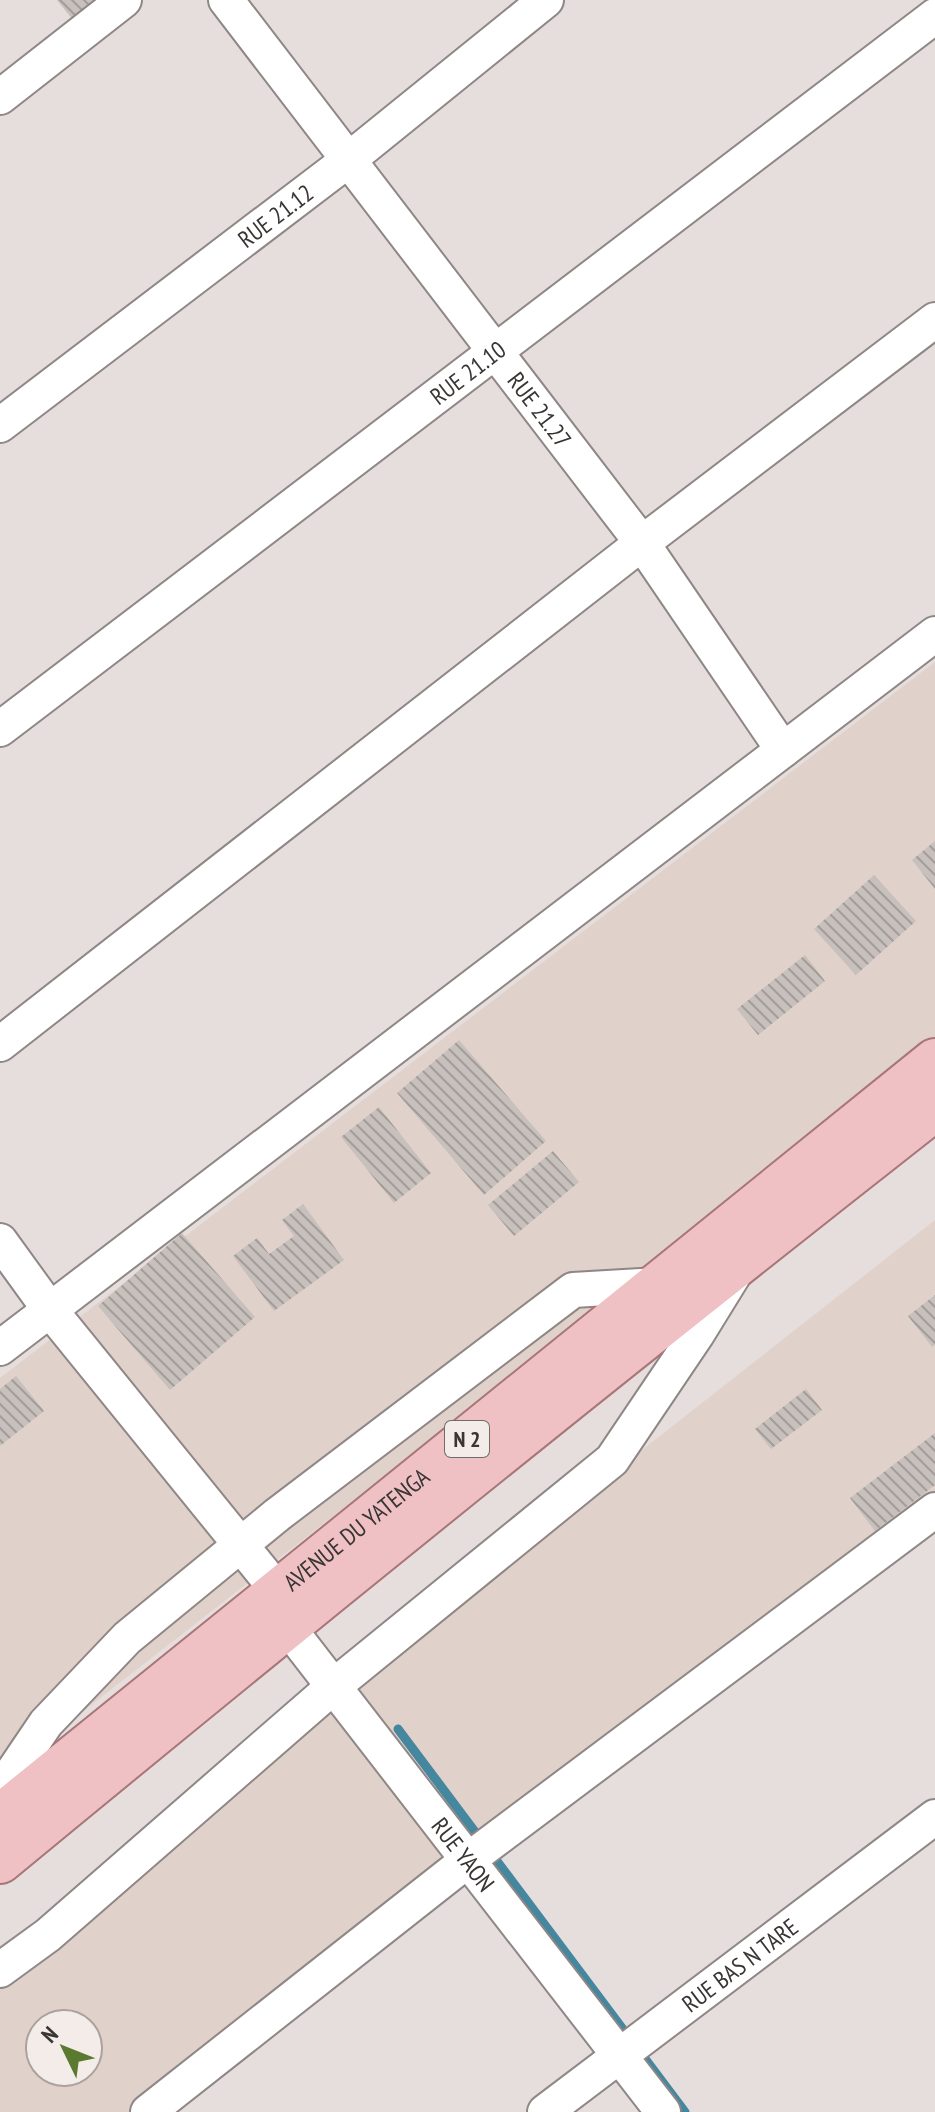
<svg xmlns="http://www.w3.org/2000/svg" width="935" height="2112" viewBox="0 0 935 2112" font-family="'PT Sans Narrow',sans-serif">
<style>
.built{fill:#e1d1cb;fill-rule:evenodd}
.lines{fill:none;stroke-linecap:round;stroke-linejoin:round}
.stream{stroke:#44879e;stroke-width:9}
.building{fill:url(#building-back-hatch)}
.minor-casing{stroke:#8e8785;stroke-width:38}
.primary-casing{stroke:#a87578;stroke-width:48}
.minor{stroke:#fff;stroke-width:34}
.primary{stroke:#efc1c4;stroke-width:44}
.labels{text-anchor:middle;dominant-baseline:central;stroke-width:6;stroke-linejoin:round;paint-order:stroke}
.shield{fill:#f4ece9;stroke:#706c6a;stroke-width:2}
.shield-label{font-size:22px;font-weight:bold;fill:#383533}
.street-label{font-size:24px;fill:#383533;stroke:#f4ece9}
</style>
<defs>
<pattern id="building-back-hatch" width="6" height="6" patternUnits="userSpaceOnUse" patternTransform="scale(2)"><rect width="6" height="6" fill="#c7c0bd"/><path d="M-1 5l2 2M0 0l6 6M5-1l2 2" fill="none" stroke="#a39d9a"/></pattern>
</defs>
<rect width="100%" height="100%" fill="#e6dedc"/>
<path class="built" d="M935 662V1047L0 1776V1378Z
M935 1220V1506L150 2112H0V1954ZM40 2024H88V2072H40Z"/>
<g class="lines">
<path class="stream" d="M398 1729 685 2112"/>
</g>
<path class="building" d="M57 0H101L77 25Z
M935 841V889L912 860Z
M874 875 916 921 856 975 814 929Z
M805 955 825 981 758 1035 737 1009Z
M459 1040 546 1141 484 1195 397 1093Z
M379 1107 431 1173 394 1203 341 1137Z
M553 1151 579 1182 514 1236 488 1205Z
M303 1204 344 1260 274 1311 233 1256 257 1238 269 1254 294 1236 282 1220Z
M182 1233 255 1317 170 1390 98 1306Z
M935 1295V1345L932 1347 908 1316Z
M16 1376 44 1411 0 1446V1389Z
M806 1389 822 1410 771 1449 755 1429Z
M935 1433V1485L875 1531 850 1498Z"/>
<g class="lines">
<g class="minor-casing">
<g id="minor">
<path id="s1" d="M226 0 642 543 783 750"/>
<path d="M0 97 124 0"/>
<path id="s2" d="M0 425 347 161 546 0"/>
<path id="s3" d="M0 729 935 16"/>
<path d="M0 1044 642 543 935 320"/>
<path id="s4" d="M0 1241 50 1310 278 1591 286 1625 663 2112"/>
<path d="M0 1348 935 634"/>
<path d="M0 1791 46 1723 127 1638 277 1515 573 1290 658 1285"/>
<path d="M0 1970 48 1935 334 1686 612 1460 697 1334 734 1274"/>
<path d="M148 2112 468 1860 935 1510"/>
<path id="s5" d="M545 2112 935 1817"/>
</g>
</g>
<g class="primary-casing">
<g id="primary">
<path id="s6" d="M0 1817 935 1061"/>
<path d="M0 1861C309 1606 620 1355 935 1108"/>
</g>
</g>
<use href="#minor" class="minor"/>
<use href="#primary" class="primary"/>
</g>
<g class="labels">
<rect class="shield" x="445" y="1421" width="44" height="36" rx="6"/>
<g class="shield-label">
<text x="467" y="1439">N 2</text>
</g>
<g class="street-label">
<text stroke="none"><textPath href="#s2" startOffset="346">RUE 21.12</textPath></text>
<text stroke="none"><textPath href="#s3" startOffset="588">RUE 21.10</textPath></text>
<text stroke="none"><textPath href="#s1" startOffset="516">RUE 21.27</textPath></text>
<text stroke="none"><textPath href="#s6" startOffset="458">AVENUE DU YATENGA</textPath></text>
<text stroke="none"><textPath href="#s4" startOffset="772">RUE YAON</textPath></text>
<text stroke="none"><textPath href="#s5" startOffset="244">RUE BAS N TARE</textPath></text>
</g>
</g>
<g transform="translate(64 2048) rotate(313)"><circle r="38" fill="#f4ece9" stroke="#a9a3a0" stroke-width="2"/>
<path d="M0-6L14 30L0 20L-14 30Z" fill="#5a7a30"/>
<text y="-12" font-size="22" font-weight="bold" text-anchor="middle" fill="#383533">N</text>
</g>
</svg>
